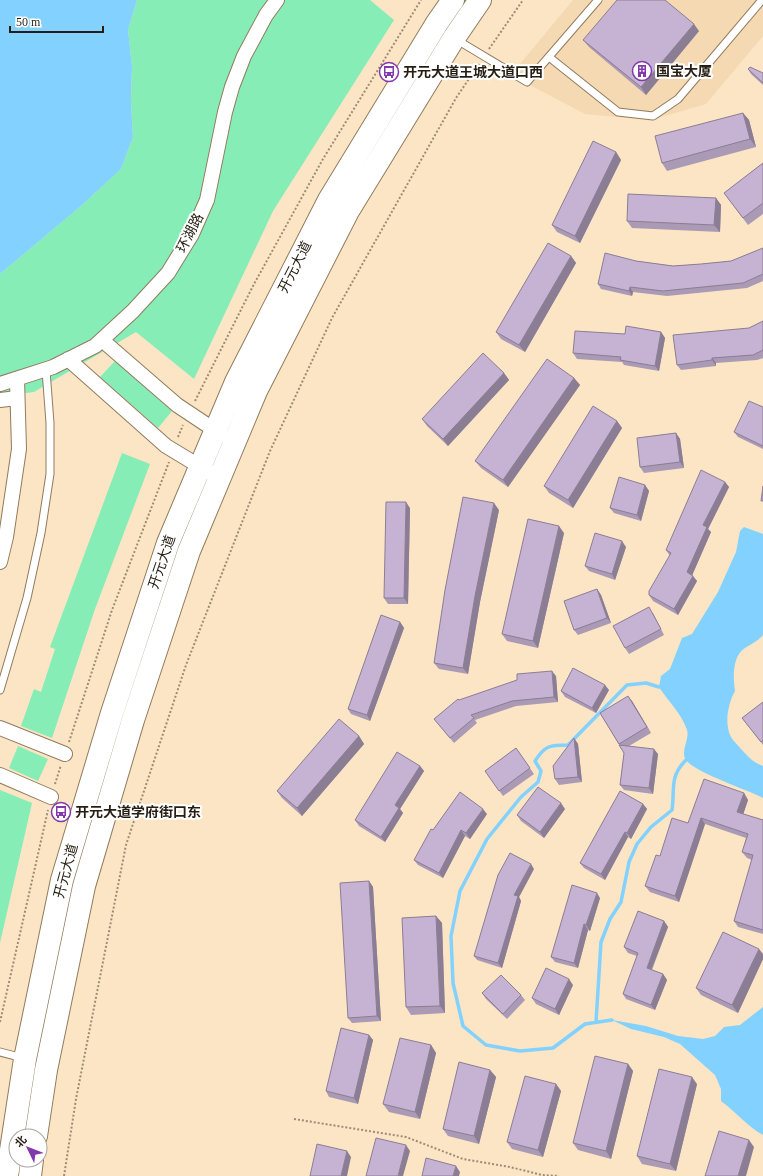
<svg xmlns="http://www.w3.org/2000/svg" width="763" height="1176" viewBox="0 0 763 1176" font-family="'Times New Roman','Noto Sans SC',serif">
<style>
.built{fill:#f4d9b2}
.green{fill:#86edb6}
.water{fill:#82d1ff}
.lines{fill:none;stroke-linecap:round;stroke-linejoin:round}
.stream{stroke:#82d1ff;stroke-width:3.5}
.lane-casing{stroke:#907c5e;stroke-width:9}
.street-casing{stroke:#907c5e;stroke-width:16}
.primary-casing{stroke:#907c5e;stroke-width:24}
.path{stroke:#9c8c75;stroke-width:2;stroke-dasharray:2 2;stroke-linecap:butt}
.lane{stroke:#fff;stroke-width:7}
.street{stroke:#fff;stroke-width:14}
.primary{stroke:#fff;stroke-width:22}
.wall{fill:#aa9ab5}
.shaded-wall{fill:#8b7d94}
.building{fill:#c6b3d3;stroke:#8b7d94}
.labels{text-anchor:middle;dominant-baseline:central;stroke-width:4;stroke-linejoin:round;paint-order:stroke}
.poi-label{font-size:14px;font-weight:bold;fill:#261e12;stroke:#fff;text-anchor:start}
.street-label{font-size:14px;fill:#261e12;stroke:#fff}
</style>
<rect width="100%" height="100%" fill="#fbe5c5"/>
<path class="built" d="M573 0H763V36L706 104 651 120 585 114 511 75Z"/>
<path class="green" d="M137 0H370L394 20 273 211 194 379 136 332 34 392 0 396V274L81 206 121 169 133 137 131 102 132 66 128 30Z
M115 361 172 411 158 428 100 377Z
M122 453 150 464 95 609 52 738 21 726 34 689 41 692 55 649 50 647Z
M18 746 48 759 38 781 9 768Z
M0 790 32 803 0 943Z"/>
<path class="water" d="M0 0H137L128 30 132 66 131 102 133 137 121 169 81 206 0 274Z
M744 527 763 534V635C758 641 751 644 745 648 732 656 733 678 735 691 728 703 724 724 731 737 733 741 738 745 741 749 749 757 752 762 763 766V798C746 789 696 773 686 760 680 752 690 739 687 730 682 714 668 701 659 687L661 676 670 669 682 638 692 634 718 592 736 552 740 531Z
M763 1007V1135C747 1126 736 1112 721 1101V1089L715 1075 680 1044 664 1037 631 1029 612 1020 646 1026 678 1036 703 1039 715 1036 724 1027 740 1025Z"/>
<g class="lines">
<path class="stream" d="M612 1020 585 1024 553 1048 520 1051 486 1045 463 1026 453 983 451 936 460 891 487 839 521 797 538 782 541 771 535 761C545 745 551 745 568 745L627 685 646 683 659 687
M596 1022 601 942 610 919 621 902 629 862 637 844 651 827 672 810C675 789 669 777 686 760"/>
<g class="lane-casing">
<path id="lane" d="M457 40 527 82 598 0
M549 57 618 112 653 116 678 99 762 0
M0 690 27 598 41 533 50 474V423L46 370
M0 1052 23 1058"/>
</g>
<g class="street-casing">
<path id="street" d="M102 340 177 405 222 435
M68 359 166 446 219 478
M0 384 53 367 95 346 133 311 168 273 192 234 207 200 225 112 232 87 244 56 266 15 277 0
M0 400 17 398
M0 562 6 537 19 449 17 379
M0 728 65 754
M0 775 51 797"/>
</g>
<g class="primary-casing">
<path id="primary" d="M36 1136 46 1070 84 886 133 720 189 551 256 391 348 211 454 38 480 0
M7 1176 25 1059 62 880 112 713 168 543 236 382 329 200 437 23 453 0
M30 1176 32 1160"/>
</g>
<path class="path" d="M489 49 523 0
M195 401 254 284 323 159 421 0
M178 437 183 425
M69 742 112 610 169 462
M55 784 61 765
M0 1022 48 810
M294 1119 406 1137 463 1159 510 1167 542 1175 559 1176
M64 1176 76 1099 126 845 186 665 270 451 332 318 456 98 479 64"/>
<use href="#lane" class="lane"/>
<use href="#street" class="street"/>
<use href="#primary" class="primary"/>
</g>
<path class="wall" d="M699 31 646 95 589 47 583 40Z
M748 69 763 73V85L751 74Z
M743 113 749 120 756 147 667 171 662 163Z
M616 152 621 160 580 243 557 232 552 225Z
M763 163V214L748 225 724 193Z
M716 198 721 205 720 232 632 228 627 221Z
M763 248V281L747 288 667 296 633 292 632 296 601 289 598 284 636 261 673 266 701 264 731 261Z
M571 256 576 263 525 352 501 339 496 332Z
M763 321V358L757 360 716 363V366L681 370 677 365 749 328Z
M661 332 665 338 659 371 624 365 622 362 577 359 573 353 625 334Z
M504 373 509 380 448 446 427 426 422 419Z
M574 378 580 385 508 487 481 468 475 461Z
M763 407V449L738 437 734 432Z
M617 421 622 428 573 508 549 493 544 486Z
M676 433 680 439 684 468 644 473 640 467Z
M725 482 729 487 708 529 711 532 692 575 697 581 678 615 653 601 649 595 670 556 666 550Z
M645 485 649 491 641 521 614 513 610 508Z
M410 508 408 604H388L384 598Z
M499 510 480 602 468 674 439 669 434 663Z
M564 533 538 648 507 641 502 634Z
M626 547 615 580 589 571 585 566Z
M597 589 601 595 611 623 578 635 574 630Z
M653 613 664 635 629 654 625 648Z
M400 622 404 628 370 721 351 714 348 709Z
M556 676 558 702 516 706 475 720 477 723 454 743 434 719 459 700Z
M609 690 596 713 565 697 561 691Z
M632 701 651 733 629 746 658 754 653 794 624 790 620 785 624 753 600 713Z
M763 702V745L742 718Z
M359 736 364 744 302 816 282 798 277 791Z
M574 738 578 744 582 782 559 785 555 779Z
M516 748 534 774 503 796 485 771Z
M420 766 424 771 400 809 403 813 385 842 359 826 355 820Z
M744 793 748 800 743 814 763 820V934L738 927 734 921 752 860 747 858 742 852 746 838 705 824 679 902 650 892 645 886 660 856 688 823Z
M643 804 647 809 631 839 628 837 605 880 584 868 580 863Z
M565 809 544 838 521 821 517 815Z
M487 814 470 839 465 836 443 878 418 865 414 860 433 830Z
M534 869 519 897 521 901 502 968 477 960 474 956Z
M369 881 373 887 381 1021 352 1023 348 1018Z
M600 898 590 931 588 930 578 968 555 962 551 957Z
M436 916 442 923 445 1013 411 1015 406 1007Z
M664 921 668 927 652 970 663 974 667 980 655 1010 626 999 623 994 637 956 628 953 624 947Z
M763 954V959L738 1013 701 995 696 988Z
M573 985 559 1015 536 1004 532 998Z
M482 993 521 995 525 1000 507 1019 486 999Z
M369 1035 373 1040 358 1104 329 1097 326 1091Z
M431 1045 436 1053 420 1119 389 1112 383 1104Z
M628 1064 633 1071 611 1159 578 1150 573 1143Z
M490 1070 496 1077 479 1144 448 1136 443 1129Z
M556 1084 561 1091 543 1157 512 1149 507 1142Z
M697 1084 676 1171 642 1164 637 1156Z"/>
<path class="shaded-wall" d="M694 24 699 31 646 95 641 87Z
M743 113 749 120 756 147 750 139Z
M616 152 621 160 580 243 575 236Z
M716 198 721 205 720 232 714 225Z
M571 256 576 263 525 352 519 345Z
M630 287 633 292 632 296 629 291Z
M661 332 665 338 659 371 655 366Z
M712 358 716 363V366L712 360Z
M504 373 509 380 448 446 443 439Z
M574 378 580 385 508 487 503 480Z
M617 421 622 428 573 508 568 500Z
M676 433 680 439 684 468 680 462Z
M725 482 729 487 708 529 711 532 691 578 687 572 703 525Z
M645 485 649 491 641 521 637 515Z
M406 502 410 508 408 604 404 598Z
M494 503 499 510 480 602 468 674 463 668 475 596Z
M559 526 564 533 538 648 533 641Z
M622 541 626 547 615 580 612 574Z
M693 576 697 581 678 615 674 609Z
M597 589 601 595 611 623 607 618Z
M400 622 404 628 370 721 367 715Z
M552 671 556 676 558 702 554 697Z
M605 685 609 690 596 713 592 708Z
M628 696 632 701 651 733 647 727Z
M359 736 364 744 302 816 297 808Z
M574 738 578 744 582 782 578 777Z
M654 749 658 754 653 794 649 788Z
M420 766 424 771 400 809 403 813 385 842 381 837 395 805Z
M744 793 748 800 742 818 737 812Z
M561 803 565 809 544 838 540 832Z
M643 804 647 809 631 839 627 833Z
M483 809 487 814 470 839 466 833Z
M701 818 705 824 679 902 675 896Z
M461 830 465 836 443 878 439 873Z
M625 832 628 837 605 880 601 874Z
M531 864 534 869 519 897 521 901 502 968 498 963 514 895Z
M369 881 373 887 381 1021 377 1016Z
M597 893 600 898 590 931 586 925Z
M436 916 442 923 445 1013 440 1006Z
M664 921 668 927 650 973 647 968Z
M584 924 588 930 578 968 574 963Z
M759 949 763 954V959L738 1013 732 1005Z
M663 974 667 980 655 1010 651 1005Z
M569 979 573 985 559 1015 555 1009Z
M369 1035 373 1040 358 1104 354 1098Z
M431 1045 436 1053 420 1119 415 1112Z
M628 1064 633 1071 611 1159 606 1151Z
M490 1070 496 1077 479 1144 474 1136Z
M692 1077 697 1084 676 1171 670 1164Z
M556 1084 561 1091 543 1157 538 1150Z
M749 1140 754 1147 746 1176H738Z
M406 1145 410 1151 403 1176H398Z
M347 1151 351 1157 347 1176H341Z
M456 1166 460 1172 459 1176H453Z"/>
<path class="building" d="M617 0H665L694 24 641 87 583 40Z
M750 67 763 73V83L748 69Z
M743 113 750 139 662 163 655 136Z
M593 141 616 152 575 236 552 225Z
M763 163V203L743 218 724 193Z
M628 194 716 198 714 225 627 221Z
M548 243 571 256 519 345 496 332Z
M763 248V274L743 283 663 291 630 287 629 291 598 284 605 253 636 261 673 266 701 264 731 261Z
M763 321V350L753 355 712 358V360L677 365 673 335 749 328Z
M626 326 661 332 655 366 620 360 621 357 573 353 575 331 625 334Z
M483 353 504 373 443 439 422 419Z
M547 359 574 378 503 480 475 461Z
M749 401 763 407V446L734 432Z
M593 406 617 421 568 500 544 486Z
M676 433 680 462 640 467 637 438Z
M701 470 725 482 703 525 707 527 687 572 693 576 674 609 649 595V591L671 553 666 550Z
M619 477 645 485 637 515 610 508Z
M763 486V501H761Z
M463 497 494 503 475 596 463 668 434 663 445 590Z
M386 502H406L404 598H384Z
M528 519 559 526 533 641 502 634Z
M595 533 622 541 612 574 585 566Z
M597 589 607 618 574 630 564 601Z
M649 607 661 629 625 648 613 626Z
M381 615 400 622 367 715 348 709Z
M573 668 605 685 592 708 561 691Z
M552 671 554 697 512 701 471 715 474 718 450 738 434 719 458 699 459 700 517 680V674Z
M628 696 647 727 619 744 600 713Z
M763 702V740L761 742 742 718Z
M339 719 359 736 297 808 277 791Z
M574 738 578 777 555 779 553 766Z
M619 745 654 749 649 788 620 785 624 753Z
M516 748 530 768 499 791 485 771Z
M397 752 420 766 395 805 399 808 381 837 355 820Z
M704 779 744 793 737 812 763 820V930L734 921 753 855 742 852 748 834 701 818 675 896 645 886 656 855 660 856 672 818 688 823Z
M538 787 561 803 540 832 517 815Z
M620 791 643 804 627 833 625 832 601 874 580 863Z
M460 792 483 809 466 833 461 830 439 873 414 860 431 829 433 830Z
M510 853 531 864 514 895 518 896 498 963 474 956 498 875Z
M369 881 377 1016 348 1018 340 883Z
M572 885 597 893 586 925 584 924 574 963 551 957Z
M638 911 664 921 647 968 663 974 651 1005 623 994 638 953 624 947Z
M436 916 440 1006 406 1007 402 918Z
M723 932 759 949 732 1005 696 988Z
M546 968 569 979 555 1009 532 998Z
M501 975 521 995 503 1014 482 993Z
M341 1028 369 1035 354 1098 326 1091Z
M400 1038 431 1045 415 1112 383 1104Z
M595 1056 628 1064 606 1151 573 1143Z
M459 1062 490 1070 474 1136 443 1129Z
M659 1069 692 1077 670 1164 637 1156Z
M525 1076 556 1084 538 1150 507 1142Z
M719 1131 749 1140 738 1176H705Z
M376 1138 406 1145 398 1176H366Z
M317 1144 347 1151 341 1176H310Z
M426 1158 456 1166 453 1176H422Z"/>
<defs>
<g id="building-ring" transform="scale(1)"><circle r="9.5" fill="#fff" stroke="#8139ac" stroke-width="1.5"/><path d="M-4-6H4V6H1V3H-1V6H-4ZM-2.5-4.3h1.7v1.8h-1.7ZM.8-4.3h1.7v1.8H.8ZM-2.5-1h1.7V.8h-1.7ZM.8-1h1.7V.8H.8Z" fill="#8139ac"/></g>
<g id="bus-ring" transform="scale(1)"><circle r="9.5" fill="#fff" stroke="#8139ac" stroke-width="1.5"/><path d="M-5-6H5V4H4V6H2V4H-2V6H-4V4H-5ZM-3.5-4V0h7V-4ZM-3.5 1.2v1.5H-2V1.2ZM2 1.2v1.5H3.5V1.2Z" fill="#8139ac"/></g>
</defs>
<g fill-rule="evenodd">
<use href="#building-ring" x="642" y="71"/>
<use href="#bus-ring" x="389" y="72"/>
<use href="#bus-ring" x="61" y="812"/>
</g>
<g class="labels">
<g class="poi-label">
<text x="656" y="71">国宝大厦</text>
<text x="403" y="72">开元大道王城大道口西</text>
<text x="75" y="812">开元大道学府街口东</text>
</g>
<g class="street-label">
<text transform="translate(190 233) rotate(-63)">环湖路</text>
<text transform="translate(295 267) rotate(-63)">开元大道</text>
<text transform="translate(162 562) rotate(-71)">开元大道</text>
<text transform="translate(66 871) rotate(-75)">开元大道</text>
</g>
</g>
<g transform="translate(28 1148) rotate(313)"><circle r="19" fill="#ffffff" stroke="#a8a5a0"/>
<path d="M0-3L7 15L0 10L-7 15Z" fill="#8139ac"/>
<text y="-6" font-size="11" font-weight="bold" text-anchor="middle" fill="#261e12">北</text>
</g>
<path d="M10 26v6h93v-6" fill="none" stroke="#261e12" stroke-width="2"/>
<text x="16" y="26" font-size="12" fill="#261e12" stroke="#ffffff" stroke-width="3" paint-order="stroke">50 m</text>
</svg>
